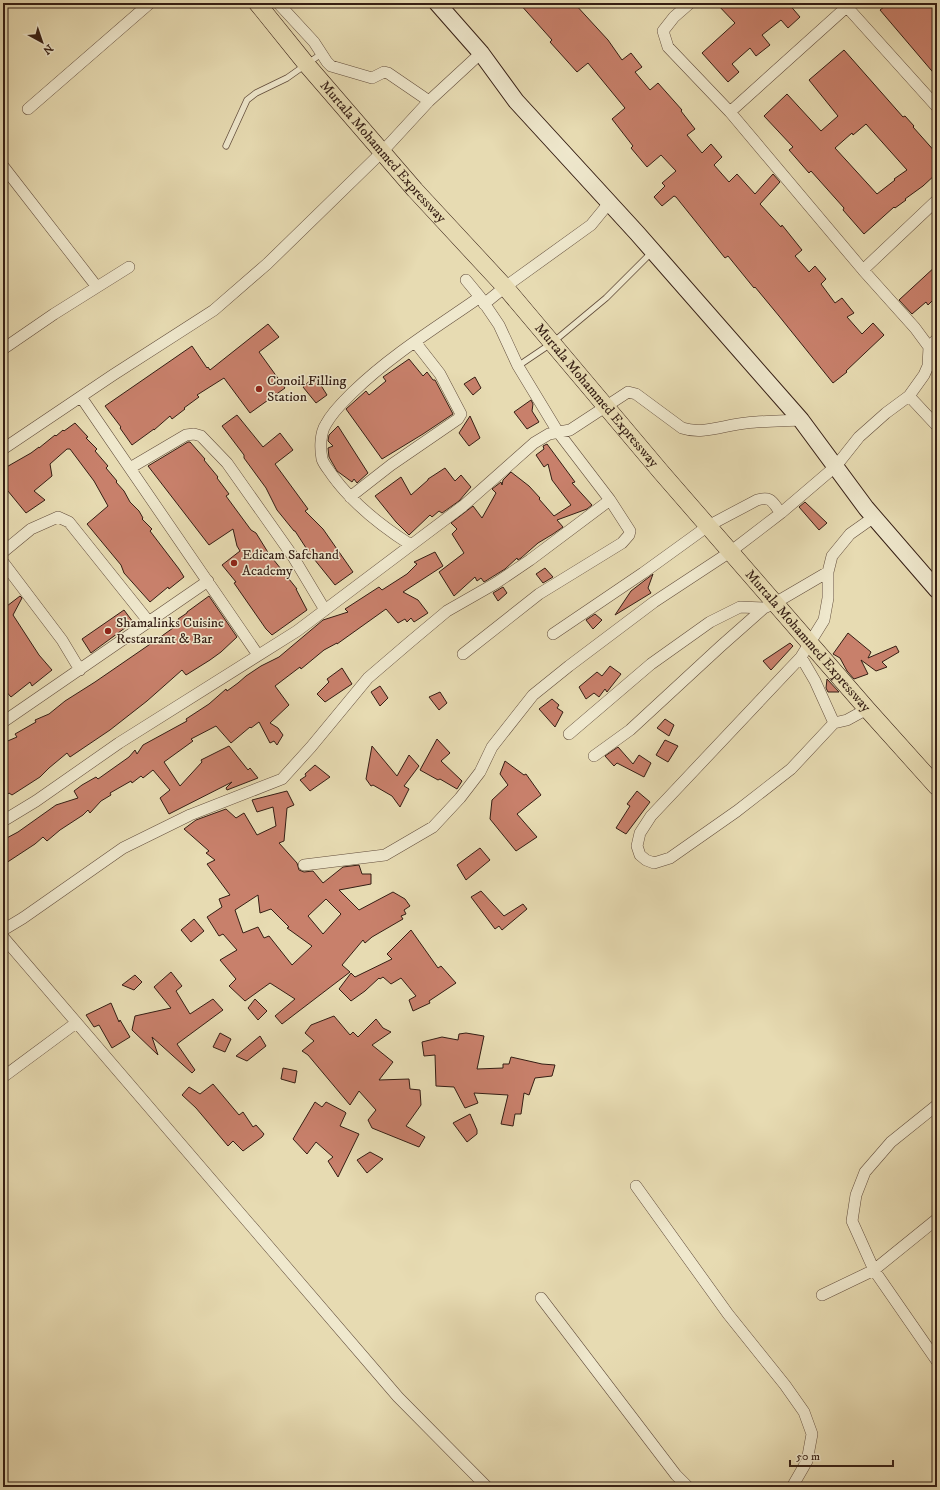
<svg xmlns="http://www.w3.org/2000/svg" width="940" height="1490" viewBox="0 0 940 1490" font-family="'IM FELL DW Pica',serif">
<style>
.building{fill:#c8806b;stroke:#351e14;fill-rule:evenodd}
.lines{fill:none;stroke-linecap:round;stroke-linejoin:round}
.lane-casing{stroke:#624d3c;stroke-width:7}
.street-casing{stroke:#624d3c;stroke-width:12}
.secondary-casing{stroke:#351e14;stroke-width:18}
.primary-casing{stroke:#351e14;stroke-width:18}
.lane{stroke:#efe8cd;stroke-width:5.5}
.street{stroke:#efe8cd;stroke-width:11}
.secondary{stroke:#efe8cd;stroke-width:16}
.primary{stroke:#e7dbb2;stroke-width:17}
.poi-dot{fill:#8f2418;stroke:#efe8cd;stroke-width:1.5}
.labels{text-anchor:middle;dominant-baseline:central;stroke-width:3;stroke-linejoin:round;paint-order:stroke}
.street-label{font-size:14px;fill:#351e14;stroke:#efe8cd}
.poi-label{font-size:14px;fill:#351e14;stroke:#efe8cd;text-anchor:start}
</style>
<rect width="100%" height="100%" fill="#e7dbb2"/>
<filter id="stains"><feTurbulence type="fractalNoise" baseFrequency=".005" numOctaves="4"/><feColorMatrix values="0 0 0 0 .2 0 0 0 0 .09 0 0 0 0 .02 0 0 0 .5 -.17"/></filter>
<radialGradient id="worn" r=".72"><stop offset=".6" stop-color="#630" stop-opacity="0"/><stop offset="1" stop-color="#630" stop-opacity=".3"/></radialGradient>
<path class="building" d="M519 3H574L608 40 622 60 631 53 642 67 635 72 650 90 658 83 682 110 681 111 695 129 687 135 702 153 711 144 722 157 714 165 729 182 737 174 755 194 773 174 780 182 760 204 781 227 782 225 802 250 795 256 809 272 815 266 826 279 821 284 835 303 842 298 854 313 847 317 862 334 873 323 884 335 846 371 847 372 833 383 779 316 755 287 754 288 728 256 725 258 676 197 674 196 662 206 654 197 665 186 662 183 676 171 661 155 647 167 631 148 633 146 612 119 625 108 588 63 577 72 550 42 552 40Z
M716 3H788L800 17 788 28 781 20 762 35 770 45 756 56 750 48 732 64 739 72 728 82 702 53 735 23Z
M889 3H937V77L880 10Z
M844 50 903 117 905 116 914 126 913 127 937 154V173L923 186 905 199 906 200 895 208 894 207 864 234 843 210 844 208 811 171 809 173 789 150 793 147 764 116 787 94 821 131 838 116 809 80ZM866 124 907 170 894 179 895 180 877 194 835 148 852 133 853 135Z
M937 265V296L928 305 926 302 912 314 899 300Z
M268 324 279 337 259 352 285 388 250 413 224 378 197 395 199 397 184 408 185 409 172 419 170 416 154 430V429L132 445 120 428 121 427 105 406 192 346 207 368 208 367 210 370Z
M409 359 423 376 427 372 433 380H435L453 414 423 434 382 459 346 409 366 391 369 395 386 381 383 377Z
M315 376 327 395 316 403 303 387Z
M475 377 481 388 473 395 464 384Z
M531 400 533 404 532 411 539 422 527 429 514 412Z
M237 415 263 447 280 433 293 450 275 464 308 509 305 511 323 529 353 572 335 585 310 554 295 531H294L277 510 266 488 244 458V455L222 426Z
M470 416 480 438 469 446 459 433Z
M75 423 88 437 86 438 97 449 95 451 108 466 106 468 117 481 116 482 124 491 130 502 139 511 143 518 142 519 152 529 150 531 179 569 184 577 169 589 168 587 150 602 124 573 121 565 87 524 108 506 94 481 70 449H67L50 464 52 476 34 491 45 500 26 513 3 485V469L31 453 39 447V448L55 435 56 436 63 430 64 431Z
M338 426 368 473 357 483 354 479 352 482 337 471 329 457 328 448 333 446 328 441 329 435Z
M188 442H190L205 459 204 460 218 477 217 478 229 494 226 496 251 530 256 533 269 554 297 589H296L307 610 272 635 266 629 234 583 236 582 222 565 240 551 237 546 233 529 209 545 148 466Z
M547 444 575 482 572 483 592 505 587 509 557 520 563 527 553 534 538 543 521 558 518 560 517 558 505 569 484 582 481 578 477 581 475 577 454 596 439 572 464 553 452 534 457 529 451 523 473 506 482 518 496 493 492 489 501 482 502 485 503 480 511 472 529 486 540 498 539 499 554 516 571 505 552 480 548 464 544 467 536 455 544 449 543 446Z
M445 468 455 481 461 475 471 487 459 501 442 513 439 511 432 517 430 515 409 535 396 522 375 496 401 477 411 495 428 480V479Z
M805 502 827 523 819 530 799 507Z
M435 552 443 566 403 592 418 600 428 613 414 622 411 618 407 622 405 619 398 623 386 609 337 644V643L324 650 301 669 300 667 275 686 289 705 270 723 278 728 283 735 277 745 274 741 270 743 259 722 251 728 250 727 231 743 216 726 191 739 193 741 164 762 180 786 202 762 201 760 229 746 248 770 250 768 258 778 227 790 226 788 232 782 169 814 160 798 170 790 153 770 143 778 141 776 132 783 131 781 110 793 111 795 101 801 90 813 88 810 83 815 60 830 47 841 43 837 35 844 3 865V840L18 832 56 805 78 798 74 791 82 785 96 777 98 779 129 757 135 750 137 754 143 745 187 721 186 719 209 704 226 689 227 691 238 683 246 676 261 666 279 657 323 620 348 612 345 609 379 587 382 590 407 574 417 564 414 562Z
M545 568 553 577 543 583 536 574Z
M653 574 648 588 651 593 615 615 631 591Z
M503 587 507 593 498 601 493 593Z
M20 596 22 598 13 615 39 655 52 670 32 686 30 682 11 697 3 688V600L7 606Z
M209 596 237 637 221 652 210 660 186 675 182 670 147 701 110 730 70 757 67 753 49 768 40 777 12 795 9 793 3 798V743L17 737 15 734 36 722 35 720 49 714 65 701 95 682 159 638 180 623 178 619 187 613V612Z
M124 610 133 622 91 653 82 639Z
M595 614 602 620 593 629 586 620Z
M848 633 871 652 868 658 896 646 899 652 882 662 887 667 876 671 861 660 868 674 854 679 847 671 840 658 833 654Z
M790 643 793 646 771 670 763 661Z
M610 666 621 674 607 692 605 689 599 697 594 693 586 699 579 687 597 672 602 676Z
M342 668 352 684 325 702 317 694 329 682 327 679Z
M827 679 839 692H828L826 688Z
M380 686 388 698 380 706 371 692Z
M440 692 447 703 439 710 429 697Z
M552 699 559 705 557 708 563 712 555 727 539 709Z
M665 719 674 725 669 736 657 728Z
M437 739 450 753 441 761 462 781 457 789 440 779 438 780 420 770Z
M665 740 678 746 668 762 656 755Z
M372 746 397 776 409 755 419 766 404 786 409 789 400 807 392 796 373 785 371 786 366 779Z
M618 747 633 764 639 755 651 763 644 777 617 763 614 766 605 756Z
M505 761 524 775 526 774 541 795 517 814 537 837 516 851 490 819 492 800 508 785 500 774Z
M315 765 330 777 310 791 300 780 306 776 305 774Z
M287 791 294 805 287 808 284 841 279 843 297 863 299 870 304 872 313 871 323 883 343 867 359 865 362 874H371V884L339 890 359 910 393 892 405 899 410 906 404 910 406 914 401 916 403 919 372 937 365 943 363 940 342 965 350 972 282 1024 275 1016 295 999 270 983 245 1001 229 986 236 979 220 960 237 950 223 934 219 936 207 917 222 907 219 899 230 895 207 864 215 860 206 853 209 851 184 829 196 820 226 809 236 818 244 813 257 835 276 826 273 807 257 812 252 800ZM258 895 260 913 271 909 289 927 287 928 312 946 292 965 269 936 264 938 258 927 243 933 235 910ZM326 899 341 914 323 934 308 916Z
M637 791 650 802 626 834 616 828 630 806 627 804Z
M480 848 490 860 466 880 457 865Z
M481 891 504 916 523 904 527 909 502 930 499 926 495 929 471 897Z
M194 919 204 931 191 942 181 930Z
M411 930 438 968 441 966 456 983 429 1001 430 1003 413 1011 409 1000 416 996 401 978 391 984 383 977 380 979 379 978 365 991 351 1001 339 989 351 973 355 977 392 959 387 954Z
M171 972 182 986 176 991 190 1014 213 999 223 1010 177 1044 195 1070 192 1073 152 1037 158 1055 132 1030 135 1016 171 1008 154 987Z
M135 975 142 982 134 990 122 985Z
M255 999 267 1011 258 1020 248 1008Z
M111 1003 119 1022 120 1020 130 1037 112 1048 99 1025 94 1027 86 1015Z
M334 1016 350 1035 353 1032 358 1037 376 1019 383 1028 391 1032 372 1045 393 1062 379 1080 409 1079 410 1089 420 1090 421 1105 406 1126 425 1137 419 1147 372 1128 368 1120 376 1110 359 1091 350 1105 308 1055 302 1051 314 1041 305 1033 311 1025Z
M220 1033 231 1039 225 1052 213 1047Z
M466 1033 484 1036 477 1069 503 1068V1064H509L511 1057 542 1064 555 1065 552 1076 535 1078 529 1095 524 1093 521 1114H515L513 1126 501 1124 508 1095 474 1093 478 1103 465 1108 454 1087 436 1086 435 1055 424 1056 422 1042 442 1037 458 1040 459 1034Z
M260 1036 266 1046 247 1061 236 1056Z
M283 1068 297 1071 295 1083 281 1079Z
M213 1084 239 1115 243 1112 253 1127 256 1125 264 1134 262 1137 243 1151 233 1141 228 1146 196 1108 182 1095 189 1087 200 1094Z
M315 1102 322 1107 326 1102 345 1112 346 1113 340 1126 359 1134 338 1177 328 1161 333 1157 316 1142 307 1154 293 1139Z
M470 1114 477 1130V1134L467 1142 453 1123Z
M370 1152 383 1159 367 1173 357 1160Z"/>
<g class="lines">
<g class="lane-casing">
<path id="lane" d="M226 146 247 100 256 93 287 78 321 54
M518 366 552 343 606 298 651 253"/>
</g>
<g class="street-casing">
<path id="street" d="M278 3 314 42 327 62 331 66 372 78 384 72 388 73 429 101
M690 3 674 17 663 31 668 47 730 112 863 270 915 328 929 347
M847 7 937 107
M28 109 150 3
M730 112 851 3
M3 166 97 287
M863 270 937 200
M484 304 505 287 591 225 609 203
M3 349 54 314 129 267
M909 396 937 426
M81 397 258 655
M3 449 113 375 214 310 267 264 382 152 429 101 481 53
M130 468 186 435 194 434 201 436 227 463 292 555 325 610
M350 497 391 465 458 419 461 414 440 374 415 342
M411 545C381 526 353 504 332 475 329 470 324 465 322 459 320 449 320 433 326 424 333 411 343 402 353 392 391 355 437 327 480 297
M3 552 31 529 58 517 69 522 149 622
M3 562 62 640 80 670
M553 634 643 573 708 526 757 500C772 496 772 502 781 513
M463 654 539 594 622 543 629 535 630 531 610 500 558 432 518 366 499 325 480 297 466 280
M801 657 815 681 834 723
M867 709 847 720 834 723 791 769 737 811 670 858 654 863 646 860 640 855 637 846 640 833 651 816 801 657 824 620 828 598V572L832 556 850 534 874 517
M3 722 208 581
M569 734 651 664 710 622 740 607 764 608
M594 756 630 730 721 646 764 608 775 603 828 572
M3 821 36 801 119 743 297 631 463 506 534 443 549 434 570 430 628 392 636 394 682 428C703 435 724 425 746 423 764 421 783 421 801 420
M304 865 385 855 433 827 460 798 480 772 492 747 533 695 569 666 654 602 730 552 781 513 836 466 859 437 886 413 909 396 924 375 928 366 929 347 937 339
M3 930 23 918 123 848 190 815 282 779 311 747 368 678 410 642 447 611 496 583 530 560 610 500
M3 937 398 1397 487 1487
M3 1077 76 1023
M937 1105 891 1142 865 1172 856 1195 852 1221 874 1270 937 1361
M636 1186 728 1314 785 1385 804 1412 812 1434 807 1461 792 1487
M822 1295 874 1270 937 1219
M541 1298 676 1475 688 1487"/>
</g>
<g class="secondary-casing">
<path id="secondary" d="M437 3 481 53 516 101 637 233 801 420 866 508 937 590"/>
</g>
<g class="primary-casing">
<g id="primary">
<path id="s1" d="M257 3 307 65 415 190 505 287 661 472 867 709 937 787"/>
</g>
</g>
<use href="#lane" class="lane"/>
<use href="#street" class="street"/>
<use href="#secondary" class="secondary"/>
<use href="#primary" class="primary"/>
</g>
<g class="poi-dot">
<circle cx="259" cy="389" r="4"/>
<circle cx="234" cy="563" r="4"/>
<circle cx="108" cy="631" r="4"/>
</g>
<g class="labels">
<g class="street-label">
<text stroke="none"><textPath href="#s1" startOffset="195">Murtala Mohammed Expressway</textPath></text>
<text stroke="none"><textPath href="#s1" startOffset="519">Murtala Mohammed Expressway</textPath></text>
<text stroke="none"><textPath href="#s1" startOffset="843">Murtala Mohammed Expressway</textPath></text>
</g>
<g class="poi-label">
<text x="267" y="381">Conoil Filling<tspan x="267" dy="16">Station</tspan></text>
<text x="242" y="555">Edicam Safehand<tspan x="242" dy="16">Academy</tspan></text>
<text x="116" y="623">Shamalinks Cuisine<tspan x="116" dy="16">Restaurant &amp; Bar</tspan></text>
</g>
</g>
<rect width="940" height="1490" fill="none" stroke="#e7dbb2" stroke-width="16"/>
<rect x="4" y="4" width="932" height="1482" fill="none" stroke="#351e14" stroke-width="2"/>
<rect x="8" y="8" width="924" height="1474" fill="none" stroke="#351e14"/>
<g transform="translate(42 42) rotate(140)" stroke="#efe8cd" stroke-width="3" paint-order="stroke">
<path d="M0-3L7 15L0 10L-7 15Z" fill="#351e14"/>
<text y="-6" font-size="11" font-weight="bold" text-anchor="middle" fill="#351e14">N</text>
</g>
<path d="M790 1460v6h103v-6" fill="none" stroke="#351e14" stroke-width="2"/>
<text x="796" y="1460" font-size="12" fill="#351e14" stroke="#efe8cd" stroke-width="3" paint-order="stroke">50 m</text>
<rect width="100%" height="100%" filter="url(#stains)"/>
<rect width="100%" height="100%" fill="url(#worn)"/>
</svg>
